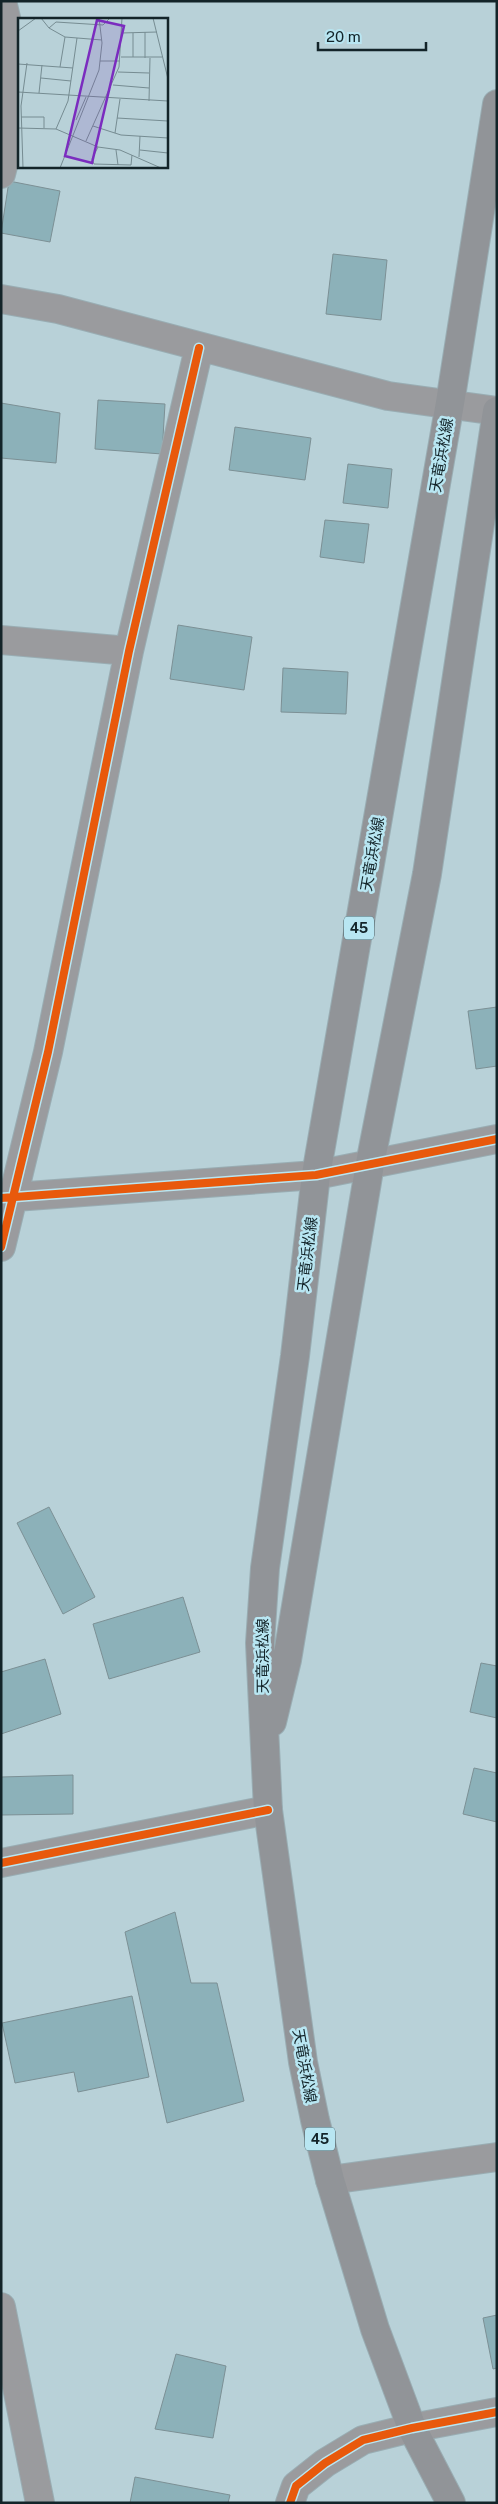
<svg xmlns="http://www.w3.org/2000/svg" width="498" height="2504" viewBox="0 0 498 2504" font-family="'Public Sans','Noto Sans JP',sans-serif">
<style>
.building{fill:#8cb1b9;stroke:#7c9095}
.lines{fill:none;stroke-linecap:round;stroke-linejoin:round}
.minor-casing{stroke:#99adb3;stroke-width:30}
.major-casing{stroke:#99adb3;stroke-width:30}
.minor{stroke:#9a9b9e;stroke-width:28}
.major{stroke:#919498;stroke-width:28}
.cycleway-casing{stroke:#b8e6f2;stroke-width:11}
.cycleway{stroke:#e8590c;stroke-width:8}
.labels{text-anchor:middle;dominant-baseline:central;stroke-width:5;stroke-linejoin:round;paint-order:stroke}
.shield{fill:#b8e6f2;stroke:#445e65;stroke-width:1}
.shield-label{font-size:14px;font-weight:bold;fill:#132429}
.street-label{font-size:15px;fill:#132429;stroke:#b8e6f2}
.inset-road{fill:none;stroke:#768c92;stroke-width:1}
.view{fill:#7b2cbf;fill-opacity:0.15;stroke:#7b2cbf;stroke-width:2.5}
.inset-edge{fill:none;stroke:#132429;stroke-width:2.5}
</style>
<rect width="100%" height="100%" fill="#b8d1d8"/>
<path class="building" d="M9 181 60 191 50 242 1 233Z
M333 254 387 260 381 320 326 314Z
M98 400 165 404 162 454 95 449Z
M1 403 60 413 56 463 1 458Z
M235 427 311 438 305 480 229 470Z
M348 464 392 469 388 508 343 503Z
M325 520 369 524 364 563 320 557Z
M178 625 252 637 244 690 170 679Z
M283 668 348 672 346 714 281 712Z
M497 1007V1066L476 1069 468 1011Z
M49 1507 95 1597 63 1614 17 1523Z
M183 1597 200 1652 109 1679 93 1624Z
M45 1659 61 1714 1 1734V1672Z
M481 1663 497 1666V1718L470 1712Z
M474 1768 497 1773V1822L463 1814Z
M73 1775V1814L1 1815V1777Z
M175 1912 191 1983H217L244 2101 167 2123 125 1932Z
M132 1996 149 2077 78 2092 74 2072 15 2083 2 2023Z
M497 2315V2368L493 2369 483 2318Z
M176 2354 226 2366 213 2438 155 2429Z
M135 2477 230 2495 228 2503H130Z"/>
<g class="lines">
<g class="minor-casing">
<path id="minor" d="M1 174 14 123 15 56 2 1
M1 299 58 309 388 396 497 411
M1 640 129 651
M1 1198 316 1175 497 1139
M1 1247 48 1052 129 651 199 348
M1 1863 268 1810
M330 2180 497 2157
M1 2307 40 2503
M290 2503 296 2486 325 2463 363 2440 412 2428 497 2412"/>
</g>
<g class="major-casing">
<path id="major" d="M272 1722 287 1660 370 1164 427 874 497 411
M451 2503 412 2428 375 2329 330 2180 315 2120 303 2062 268 1810 260 1643 265 1568 295 1356 316 1175 450 403 497 104"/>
</g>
<use href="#minor" class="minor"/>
<use href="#major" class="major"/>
<g class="cycleway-casing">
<path id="cycleway" d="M1 1198 316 1175 497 1139
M1 1247 48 1052 129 651 199 348
M1 1863 268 1810
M290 2503 296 2486 325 2463 363 2440 412 2428 497 2412"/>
</g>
<use href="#cycleway" class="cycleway"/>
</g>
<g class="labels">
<g class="shield">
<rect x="344" y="916.5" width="30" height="23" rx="4"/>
<rect x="305" y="2127.5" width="30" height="23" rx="4"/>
</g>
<g class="shield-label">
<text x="359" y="928">45</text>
<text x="320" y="2139">45</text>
</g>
<g class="street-label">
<text transform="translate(441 455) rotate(-80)">天竜浜松線</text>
<text transform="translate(372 854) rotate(-80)">天竜浜松線</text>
<text transform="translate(307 1254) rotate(-83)">天竜浜松線</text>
<text transform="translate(262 1656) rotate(-90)">天竜浜松線</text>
<text transform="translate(305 2066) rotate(80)">天竜浜松線</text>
</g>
</g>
<g transform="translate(18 18)">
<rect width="150" height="150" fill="#b8d1d8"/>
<path class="inset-road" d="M23 0 31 10 38 4 85 7 92 0M135 0 150 61M31 10 47 19 84 22M0 13 18 0M103 15 139 14M103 39H144M115 39V15M127 40V14M82 43H102M0 46 55 50M42 49 47 19M100 54 131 55M23 60 53 63M95 67 131 70M0 74 150 83M21 75 24 47M131 83 132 40M3 99H26V110M99 100 150 103M58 102 68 79M75 108 103 117 150 120M0 110 38 111 80 129 102 132 143 150M38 111 50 83 59 20M97 115 102 81M68 123 101 49 104 0M80 129 74 141 76 146 113 147 114 137M98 132 100 147M122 132 150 135M121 139 122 118M5 150 3 88 9 45M42 150 81 52 84 25 81 0"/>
<path class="view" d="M79 2 106 8 74 145 47 138Z"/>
<rect width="150" height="150" class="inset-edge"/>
</g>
<rect width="498" height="2504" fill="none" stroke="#132429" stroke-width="5"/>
<path d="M318 42v8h108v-8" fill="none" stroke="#132429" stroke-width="2.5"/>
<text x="326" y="42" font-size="15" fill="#132429" stroke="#b8e6f2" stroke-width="4" paint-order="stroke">20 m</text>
</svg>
